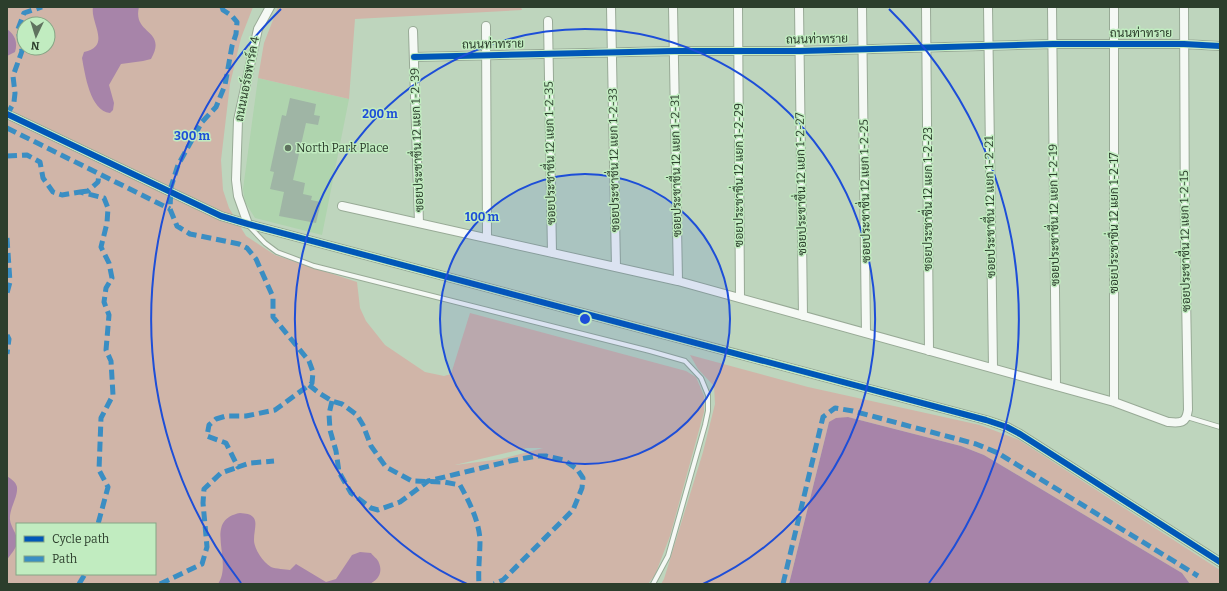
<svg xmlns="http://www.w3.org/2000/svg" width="1227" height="591" viewBox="0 0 1227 591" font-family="Bitter,Sarabun,serif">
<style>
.built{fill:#afd4ae}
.green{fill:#d0b5a8;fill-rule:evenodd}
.water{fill:#a784a9}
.building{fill:#9fb5a5}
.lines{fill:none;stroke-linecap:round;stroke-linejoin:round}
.lane-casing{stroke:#98aa96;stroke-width:6}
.street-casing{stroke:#98aa96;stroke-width:10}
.lane{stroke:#f5f9f5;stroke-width:4}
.street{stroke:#f5f9f5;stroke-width:8}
.quiet{stroke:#3a8ec3;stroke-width:5;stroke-dasharray:10 5;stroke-linecap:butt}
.cycleway-casing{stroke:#c1ecc0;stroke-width:8}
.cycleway{stroke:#0057b8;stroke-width:6}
.ring{fill:none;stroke:#1d4ed8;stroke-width:2}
.poi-dot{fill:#5f735f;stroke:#c1ecc0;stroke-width:1.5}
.labels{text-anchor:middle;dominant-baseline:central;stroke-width:3;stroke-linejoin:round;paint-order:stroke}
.street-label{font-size:12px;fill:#2c3e2c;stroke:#c1ecc0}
.poi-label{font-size:12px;fill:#2c3e2c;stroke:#c1ecc0;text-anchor:start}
.centre{fill:#1d4ed8;stroke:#c1ecc0;stroke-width:2}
.ring-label{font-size:12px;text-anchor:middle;font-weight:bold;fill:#1d4ed8;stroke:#c1ecc0;stroke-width:3;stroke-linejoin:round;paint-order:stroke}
</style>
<rect width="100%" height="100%" fill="#bed5bd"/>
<path class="built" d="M258 78 349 99 322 235 255 218 245 202 243 189Z"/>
<path class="green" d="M7 7H253L241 38 230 84 221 160 223 190 229 208 246 236 275 255 357 282 360 308 366 321 385 345 425 372 444 376 451 374 470 313 686 371 696 377 704 396V412L670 536 655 575 648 584H7ZM24 24H48V48H24ZM527 448H543L501 459 455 465ZM17 524H155V574H17Z
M278 7H521L522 10 355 19 349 99 258 78 264 43Z
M690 355 808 387 980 425 1019 440 1220 570V584H1190L1182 573 984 455 961 446 848 417 829 422 789 584H661L664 579 703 452 715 404 714 386 698 369Z"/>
<path class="water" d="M93 7H139C132 35 168 29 151 59L143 61 121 64 109 85 114 103 113 110 110 113C90 111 85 74 82 58L84 52C112 46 90 23 93 7Z
M7 29C15 35 18 42 15 52L7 56Z
M848 417 961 446 984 455 1182 573 1190 584H789L829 422 836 418Z
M7 476C11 479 16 482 17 487 18 498 9 508 10 520 11 528 19 536 17 544 15 550 10 555 7 560Z
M240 513C262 514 254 526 254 540 254 549 263 562 271 567 276 569 285 569 290 570L296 564 326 582 336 579 352 555 360 552 371 553C373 556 378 559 379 563 383 573 378 580 369 584H218C234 561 202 520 240 513Z"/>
<path class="building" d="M290 98 316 104 314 115 320 116 318 125 306 123 293 180 305 183 303 194 312 196 311 200 321 202 316 223 279 216 284 192 270 189 274 172 270 171 282 115 286 116Z"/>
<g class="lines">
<g class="lane-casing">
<path id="lane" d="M249 226 265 243 277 252 314 266 650 351 685 361 701 378 708 395V411L705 425 668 556 653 584
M1187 417 1220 427"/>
</g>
<g class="street-casing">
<path id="street" d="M611 7 616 267
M673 7 678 281
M738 7 740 298
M799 7 803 316
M862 7 866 333
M926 7 929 351
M988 7 993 368
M1052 7 1056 386
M1114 7V402
M548 21 552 253
M486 26 487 238
M413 31 419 223
M414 57 674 51H800L1053 44H1184L1220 46
M7 114 221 216 248 224 986 420 1007 427 1020 434 1220 562
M342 206 678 281 1114 402 1168 422C1180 423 1186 424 1188 410L1185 237 1184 7
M248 224 238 196 236 180 238 120 258 29 270 7"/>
</g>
<use href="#lane" class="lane"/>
<use href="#street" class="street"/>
<path class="quiet" d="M222 7 223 10 232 16 237 22 236 34 232 46 225 85 216 107 202 122 178 165 171 187 170 209 177 226 190 234 239 244 247 248 256 259 273 297V317L309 361 313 372 312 383 275 410 246 416H226L216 419 209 425 207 436 226 443 238 467 250 463 274 461
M7 115 14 102 15 93 13 76 22 51 18 29 24 13 42 7
M7 128 170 209
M7 156 27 155 40 162 43 178 53 192 62 195 80 192 104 198 108 208 107 223 101 247 109 263 112 278 106 288 104 302 109 315 106 350 111 361 113 395 101 418 99 470 108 487 98 524
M80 192 88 191 98 182 99 174
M7 238 10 282 7 293
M7 335 9 339 7 354
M309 385 319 393 332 401 342 404 357 415 363 425 371 446 386 467 412 481 444 482 460 485C469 501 479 521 480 540 480 555 478 569 479 584
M332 401 329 414 330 430 336 451 339 472 351 493 371 508 378 510 400 502 428 481 510 461 537 456H546L564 460 577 469 583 478 582 488 573 510 503 580 494 584
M79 584 85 574
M160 584 202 564 207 547 203 503 204 489 221 473 238 467
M783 584 823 417 835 408 853 411 976 444 998 453 1198 576"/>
<g class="cycleway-casing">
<path id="cycleway" d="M414 57 674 51H800L1053 44H1184L1220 46
M7 114 221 216 248 224 986 420 1007 427 1020 434 1220 562"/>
</g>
<use href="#cycleway" class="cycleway"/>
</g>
<circle cx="585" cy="319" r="145" fill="#1d4ed8" fill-opacity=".12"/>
<g class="ring">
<circle cx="585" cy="319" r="145"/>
<path d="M467 584A290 290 0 1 1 703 584"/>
<path d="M241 583A434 434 0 0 1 281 9M889 9A434 434 0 0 1 929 583"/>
</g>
<circle class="poi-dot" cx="288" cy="148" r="4"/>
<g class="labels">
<g class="street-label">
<text x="1141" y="33">ถนนท่าทราย</text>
<text transform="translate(817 39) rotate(-1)">ถนนท่าทราย</text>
<text transform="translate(493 44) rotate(-1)">ถนนท่าทราย</text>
<text transform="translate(247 79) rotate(-79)">ถนนนอร์ธพาร์ค 4</text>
<text transform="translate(417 140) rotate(-92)">ซอยประชาชื่น 12 แยก 1-2-39</text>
<text transform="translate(550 153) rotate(-91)">ซอยประชาชื่น 12 แยก 1-2-35</text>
<text transform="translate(614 160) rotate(-91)">ซอยประชาชื่น 12 แยก 1-2-33</text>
<text transform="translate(676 166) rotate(-91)">ซอยประชาชื่น 12 แยก 1-2-31</text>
<text transform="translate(739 175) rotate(-90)">ซอยประชาชื่น 12 แยก 1-2-29</text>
<text transform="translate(801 184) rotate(-91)">ซอยประชาชื่น 12 แยก 1-2-27</text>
<text transform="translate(865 191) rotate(-91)">ซอยประชาชื่น 12 แยก 1-2-25</text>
<text transform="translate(928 199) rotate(-90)">ซอยประชาชื่น 12 แยก 1-2-23</text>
<text transform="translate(990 207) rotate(-91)">ซอยประชาชื่น 12 แยก 1-2-21</text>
<text transform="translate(1054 215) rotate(-91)">ซอยประชาชื่น 12 แยก 1-2-19</text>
<text transform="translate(1114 223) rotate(-90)">ซอยประชาชื่น 12 แยก 1-2-17</text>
<text transform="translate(1185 241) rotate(-91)">ซอยประชาชื่น 12 แยก 1-2-15</text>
</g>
<g class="poi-label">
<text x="296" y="148">North Park Place</text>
</g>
</g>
<circle cx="585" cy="319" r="6" class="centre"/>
<g class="ring-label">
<text x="380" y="118">200 m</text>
<text x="192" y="140">300 m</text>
<text x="482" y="221">100 m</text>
</g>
<rect width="1227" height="591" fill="none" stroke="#2c3e2c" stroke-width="16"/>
<rect x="16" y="523" width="140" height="52" fill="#c1ecc0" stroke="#85a685"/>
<rect x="24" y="536" width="20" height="6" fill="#0057b8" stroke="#85a685"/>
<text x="52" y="543" font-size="12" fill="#2c3e2c">Cycle path</text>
<rect x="24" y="556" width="20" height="6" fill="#3a8ec3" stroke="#85a685"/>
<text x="52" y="563" font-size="12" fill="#2c3e2c">Path</text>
<g transform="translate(36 36) rotate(184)"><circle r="19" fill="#c1ecc0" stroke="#85a685"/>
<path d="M0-3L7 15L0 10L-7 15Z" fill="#5f735f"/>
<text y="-6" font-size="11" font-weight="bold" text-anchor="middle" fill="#2c3e2c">N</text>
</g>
</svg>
